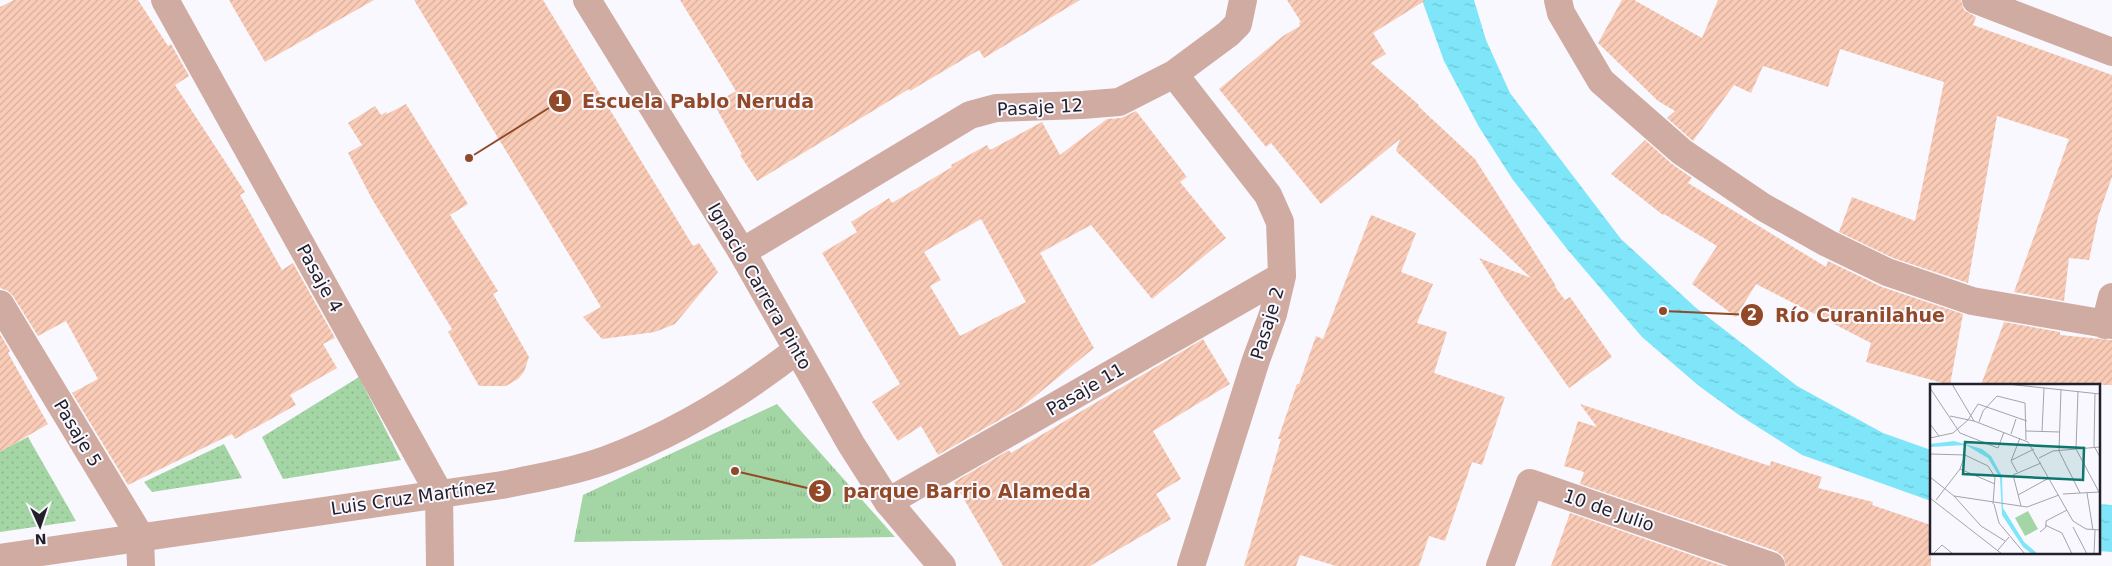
<svg xmlns="http://www.w3.org/2000/svg" width="2112" height="566" viewBox="0 0 2112 566" font-family="'DejaVu Sans',sans-serif">
<style>
.grass{fill:url(#grass-dots)}
.park{fill:url(#park-tufts)}
.water{fill:url(#water-ripples)}
.building{fill:url(#building-hatch);fill-rule:evenodd}
.lines{fill:none;stroke-linecap:round;stroke-linejoin:round}
.minor{stroke:#d0aba2;stroke-width:28}
.tertiary{stroke:#d0aba2;stroke-width:28}
.labels{text-anchor:middle;dominant-baseline:central;stroke-width:4;stroke-linejoin:round;paint-order:stroke}
.street-label{font-size:18px;fill:#23202b;stroke:#faf8ff}
.inset-road{fill:none;stroke:#a4a2aa;stroke-width:1}
.view{fill:#0f766e;fill-opacity:0.15;stroke:#0f766e;stroke-width:2.5}
.inset-edge{fill:none;stroke:#23202b;stroke-width:2.5}
.leader{fill:none;stroke:#914927;stroke-width:2}
.callout-dot{fill:#914927;stroke:#faf8ff;stroke-width:2}
.mark-label{font-size:15px;text-anchor:middle;font-weight:bold;fill:#fff}
.callout-label{font-size:19px;text-anchor:middle;font-weight:bold;fill:#914927;stroke:#faf8ff;stroke-width:4;stroke-linejoin:round;paint-order:stroke}
</style>
<defs>
<pattern id="grass-dots" width="8" height="8" patternUnits="userSpaceOnUse" patternTransform="scale(1.25)"><rect width="8" height="8" fill="#a4d5a4"/><path d="M2 2h.1M6 6h.1" fill="none" stroke="#8db78d" stroke-width="1.8" stroke-linecap="round"/></pattern>
<pattern id="park-tufts" width="24" height="20" patternUnits="userSpaceOnUse" patternTransform="scale(1.25)"><rect width="24" height="20" fill="#a4d5a4"/><path d="M3 7l-1-3M5 7V3M7 7l1-3M15 17l-1-3M17 17v-4M19 17l1-3" fill="none" stroke="#8db78d"/></pattern>
<pattern id="water-ripples" width="26" height="14" patternUnits="userSpaceOnUse" patternTransform="scale(1.25)"><rect width="26" height="14" fill="#7ee6f8"/><path d="M2 4q2-2 4 0t4 0M15 11q2-2 4 0t4 0" fill="none" stroke="#6dc5d5"/></pattern>
<pattern id="building-hatch" width="6" height="6" patternUnits="userSpaceOnUse" patternTransform="scale(1.25)"><rect width="6" height="6" fill="#faccb7"/><path d="M-1 1l2-2M0 6l6-6M5 7l2-2" fill="none" stroke="#d6af9e"/></pattern>
</defs>
<rect width="100%" height="100%" fill="#faf8ff"/>
<path class="grass" d="M359 377 401 460 283 479 262 437Z
M28 437 76 521 0 532V451Z
M224 444 242 478 152 492 144 482Z"/>
<path class="park" d="M777 404 895 537 574 542 583 495Z"/>
<path class="water" d="M1422 0H1474L1486 40 1510 93 1621 239 1695 307 1797 386 1883 433 1931 450V501L1802 455 1739 415 1699 386 1642 337 1567 249 1513 180 1479 127 1444 61Z
M2098 504 2112 505V552L2098 551Z"/>
<path class="building" d="M14 0H138L168 46 171 44 189 76 175 85 245 192 240 195 282 270 293 263 335 338 323 344 337 368 290 395 296 405 235 439 232 434 128 485 72 393 98 379 66 321 38 336 13 296 8 291 0 288V7Z
M229 0H374L265 62Z
M414 0H543L693 246 699 243 718 272 675 324 655 332 602 339 583 317 601 307Z
M680 0H1080L984 58 979 50 910 91 909 89 757 181 740 155 742 154 714 104 736 91Z
M1287 0H1426L1373 33 1386 54 1371 63 1419 105 1418 106 1475 159 1556 286 1555 287 1565 300 1570 297 1612 357 1569 388 1504 297 1479 258 1531 278 1396 151 1400 139 1321 204 1271 143 1266 147 1219 89 1283 36 1300 26 1299 23 1301 22Z
M1622 0H1634L1702 38 1718 0H1961L1964 10 1976 17 1973 25 2112 75V177L2098 217 2089 260 2069 258 2064 301 2014 292 2069 139 1997 116 1968 283 1893 258 1839 232 1852 197 1915 221 1944 82 1840 49 1828 87 1763 66 1751 93 1734 85 1693 141 1667 118 1675 111 1658 101 1598 43Z
M406 104 468 204 450 215 498 291 493 294 529 357 524 372 518 379 506 386H479L448 332 452 329 372 199 348 153 362 145 348 123 375 106 381 115 386 112 387 114Z
M1136 111 1187 177 1180 182 1226 238 1152 299 1091 225 1040 253 1094 348 1022 407 938 455 921 426 898 441 872 402 900 384 822 253 857 232 851 222 889 198 892 203 952 167 951 165 987 145 990 150 1042 122 1060 155 1107 119 1121 118ZM981 219 1026 302 960 336 930 286 941 280 924 252Z
M1645 140 1672 164 1692 178 1688 183 1826 267 1828 261 1882 287 1963 314 1950 385 1866 362 1871 343 1756 284 1736 317 1692 284 1717 246 1664 214 1663 215 1611 174Z
M1371 215 1416 233 1401 272 1433 284 1417 323 1447 332 1434 373 1505 397 1482 465 1472 462 1445 541 1429 536 1419 566H1336L1300 555 1296 566H1244L1281 439H1278L1297 384H1299L1316 336 1323 339Z
M2004 322 2060 332V335L2112 340V385H1981Z
M0 334 10 351 8 353 48 424 0 452Z
M1203 339 1230 384 1153 431 1181 479 1156 494 1171 519 1090 566H1003L954 482 1009 450 1011 453Z
M1580 404 1770 466 1771 461 1822 477 1818 488 1873 502 1872 505 1931 525V566H1786L1783 556 1776 551 1580 484 1584 472 1564 466 1578 421 1597 427Z
M1570 513 1723 566H1551Z"/>
<g class="lines">
<path class="minor" d="M165 0 439 493 440 566
M1558 0 1561 13 1601 81 1682 152 1763 207 1827 243 1887 272 1972 301 2112 325
M1976 0 2112 52
M1174 74 1268 195 1280 222 1281 248 1282 276 1273 314 1256 360 1191 566
M742 252 970 115 996 108 1082 105 1119 102 1174 74 1228 34 1238 24 1243 0
M0 304 140 536 141 566
M2105 325 2112 297
M888 502 1282 276
M1500 566 1530 483 1771 566"/>
<path class="tertiary" d="M587 0 742 252 851 444 888 502 942 566
M0 558 502 485C537 478 572 472 606 460 676 434 738 396 797 350"/>
</g>
<g class="labels">
<g class="street-label">
<text transform="translate(1040 107) rotate(-3)">Pasaje 12</text>
<text transform="translate(320 278) rotate(61)">Pasaje 4</text>
<text transform="translate(760 286) rotate(60)">Ignacio Carrera Pinto</text>
<text transform="translate(1267 323) rotate(-73)">Pasaje 2</text>
<text transform="translate(1085 389) rotate(-30)">Pasaje 11</text>
<text transform="translate(78 433) rotate(59)">Pasaje 5</text>
<text transform="translate(413 497) rotate(-8)">Luis Cruz Martínez</text>
<text transform="translate(1609 510) rotate(19)">10 de Julio</text>
</g>
</g>
<g transform="translate(1930 384)">
<rect width="170" height="170" fill="#faf8ff"/>
<path d="M98 127 108 145 95 152 85 134Z" fill="#a4d5a4"/>
<path d="M24 57 52 65 61 72 72 92 73 124 94 158 108 170H102L93 163 72 131 70 94 58 74 36 61 0 63V60Z" fill="#7ee6f8"/>
<path class="inset-road" d="M22 0 44 37M77 0 170 10M0 4 30 49 68 64 74 48M131 5 129 67 150 109M148 7 146 65 169 108M165 9 164 62 170 73M20 32 44 37 98 58 143 137 156 145 170 146M49 38 53 27 67 12 95 19 96 56M0 40 9 52M96 47 130 48M112 48 114 4M81 50 86 35M0 54 23 49 38 36 48 20 97 37M0 70 35 71 58 82 65 93 63 120M109 74 123 67 170 63M82 76 104 65M30 85 65 100M87 88 81 77 90 54M0 93 24 112 51 142 75 157M157 109 163 146M133 110 169 108M88 111 119 94M24 112 97 123 129 111M0 114 72 170M6 116 30 85 35 71M64 120 69 139 95 170M91 122 83 91 111 79M115 141 132 149 142 170M143 143 157 170M110 148 116 143V137L137 126M68 166 79 153M4 169 12 161 23 170M164 170 165 146"/>
<path class="view" d="M35 58 154 64 153 96 33 90Z"/>
<rect width="170" height="170" class="inset-edge"/>
</g>
<path class="leader" d="M469 158L560 101M1663 311L1752 315M735 471L820 491"/>
<g class="callout-dot">
<circle cx="469" cy="158" r="5"/>
<circle cx="1663" cy="311" r="5"/>
<circle cx="735" cy="471" r="5"/>
<circle cx="560" cy="101" r="12"/>
<circle cx="1752" cy="315" r="12"/>
<circle cx="820" cy="491" r="12"/>
</g>
<g class="mark-label">
<text x="560" y="106">1</text>
<text x="1752" y="320">2</text>
<text x="820" y="496">3</text>
</g>
<g class="callout-label">
<text x="698" y="108">Escuela Pablo Neruda</text>
<text x="1860" y="322">Río Curanilahue</text>
<text x="967" y="498">parque Barrio Alameda</text>
</g>
<g transform="translate(40 526) rotate(177)" stroke="#faf8ff" stroke-width="4" paint-order="stroke">
<path d="M0-4L9 19L0 12L-9 19Z" fill="#23202b"/>
<text y="-8" font-size="14" font-weight="bold" text-anchor="middle" fill="#23202b">N</text>
</g>
</svg>
